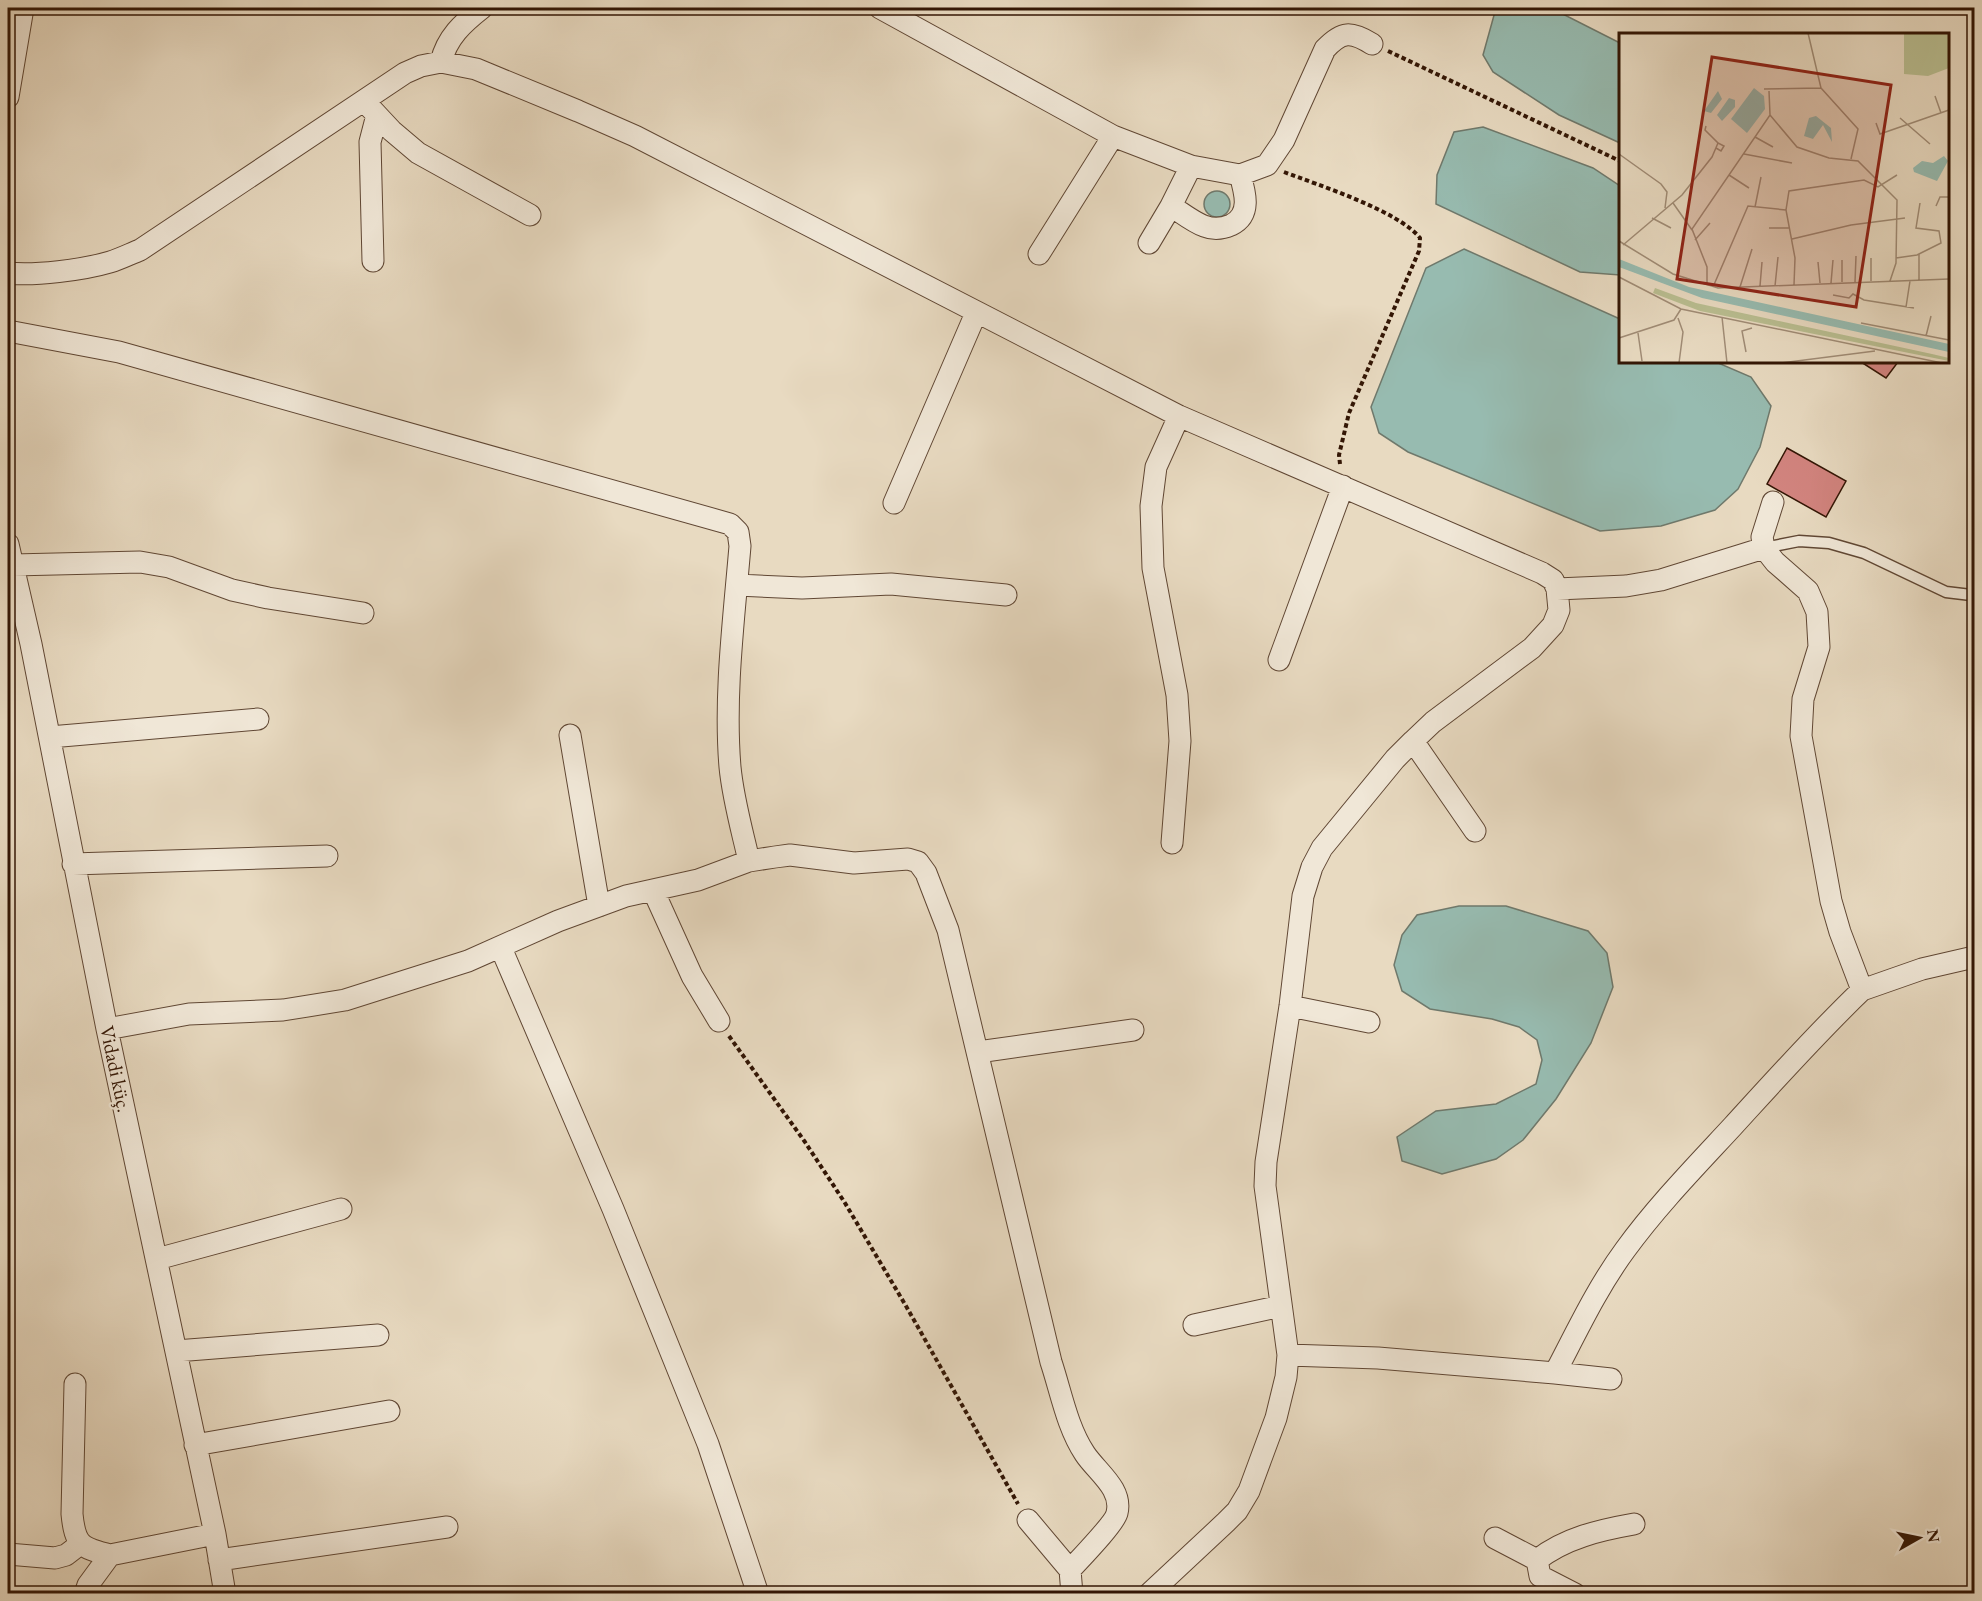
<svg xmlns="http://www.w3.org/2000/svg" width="1982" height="1601" viewBox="0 0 1982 1601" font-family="'EB Garamond',serif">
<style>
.water{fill:#97bbb0;stroke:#6f796c;stroke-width:1.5}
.building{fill:#d2847f;stroke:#331605;stroke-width:1.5}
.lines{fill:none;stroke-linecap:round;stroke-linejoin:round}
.lane-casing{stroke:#604734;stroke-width:13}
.street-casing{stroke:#604734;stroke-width:23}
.path{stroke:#331605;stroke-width:4;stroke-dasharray:4.5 3;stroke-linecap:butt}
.lane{stroke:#f0e7d7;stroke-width:10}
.street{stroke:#f0e7d7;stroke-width:21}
.labels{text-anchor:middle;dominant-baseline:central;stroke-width:4.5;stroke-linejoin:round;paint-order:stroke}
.street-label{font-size:20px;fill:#331605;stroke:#f0e7d7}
.inset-road{fill:none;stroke:#a08c76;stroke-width:1.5}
.view{fill:#8f2418;fill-opacity:0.15;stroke:#8f2418;stroke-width:3}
.inset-edge{fill:none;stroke:#331605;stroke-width:3}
</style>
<rect width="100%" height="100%" fill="#e8dac1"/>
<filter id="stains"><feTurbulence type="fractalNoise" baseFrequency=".00333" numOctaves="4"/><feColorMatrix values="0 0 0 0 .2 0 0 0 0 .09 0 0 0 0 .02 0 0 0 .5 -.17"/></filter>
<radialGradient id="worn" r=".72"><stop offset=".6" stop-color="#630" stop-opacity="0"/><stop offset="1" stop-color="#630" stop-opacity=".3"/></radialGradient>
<path class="water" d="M1496 8H1551L1620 43V143L1559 115 1493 72 1483 55Z
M1483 127 1593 168 1620 186V275L1580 272 1436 204 1437 175 1454 132Z
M1204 204a13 13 0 1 1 26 0a13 13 0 1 1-26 0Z
M1464 249 1620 319V362H1716L1751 377 1771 406 1760 447 1738 489 1715 510 1661 526 1600 531 1408 452 1379 433 1371 407 1426 268Z
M1459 906H1506L1588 931 1607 953 1613 987 1591 1043 1556 1099 1523 1140 1496 1159 1442 1174 1402 1161 1397 1137 1436 1111 1496 1104 1536 1084 1542 1060 1537 1040 1519 1027 1492 1019 1430 1009 1402 991 1394 965 1402 935 1417 915Z"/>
<path class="building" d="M1861 362H1898L1886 378Z
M1787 448 1846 481 1826 517 1767 484Z"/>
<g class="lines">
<g class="lane-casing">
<path id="lane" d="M1764 548 1799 541 1829 543 1864 553 1946 592 1971 595 1974 593"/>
</g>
<g class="street-casing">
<path id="street" d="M880 8 1113 136 1191 166 1240 175 1267 165 1284 140 1325 49C1342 31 1351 31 1372 44
M441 62C447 37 463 23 482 8
M8 97 23 8
M364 101 392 131 418 153 530 215
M1191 166 1171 206C1182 213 1193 222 1204 226 1214 230 1222 229 1231 225 1252 215 1245 192 1240 175
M1149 243 1171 206
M1039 254 1113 136
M373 261 370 142 377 115
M8 273C34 276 83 270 110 262 120 259 130 254 140 250L405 73 421 66 441 62 476 69 578 111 635 136 1179 416 1542 573 1553 580 1557 589 1559 610 1553 625 1532 648 1433 722 1413 741 1395 759 1322 848 1312 867 1303 896 1290 1006 1266 1162 1265 1186 1268 1208 1288 1355 1286 1377 1276 1418 1249 1491 1237 1511 1226 1522 1149 1594
M8 331 119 352 730 524 738 532 740 546C734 618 724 695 730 767 733 799 742 830 749 861
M1773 502 1762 537 1764 548 1775 562 1808 591 1817 612 1819 647 1803 699 1801 736 1831 901 1840 932 1862 990 1922 969 1974 957
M894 503 976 313
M8 544 31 644 107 1029 215 1534 225 1594
M13 565 140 562 169 567 232 590 268 598 363 613
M737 585 802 588 891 584 1006 595
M1557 589 1626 586 1661 580 1764 548
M1279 660 1343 486
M570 735 599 906
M50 737 258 719
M1413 741 1475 831
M1172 843 1180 741 1177 695 1153 568 1151 506 1156 467 1179 416
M73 864 327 856
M653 890 692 976 719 1021
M501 948 613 1209 708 1444 758 1594
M1290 1006 1369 1022
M107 1029 189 1014 283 1010 345 1000 468 961 558 921 626 896 698 880 749 861 775 857 790 855 854 863 908 859 918 862 926 873 948 930 1051 1362C1061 1392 1067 1427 1085 1454 1097 1472 1123 1489 1117 1513 1115 1523 1079 1560 1070 1570L1072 1594
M978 1052 1133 1030
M157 1259 341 1209
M1194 1325 1281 1306
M176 1351 378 1335
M1288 1355 1378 1358 1555 1373C1577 1331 1597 1288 1625 1250 1657 1206 1696 1166 1733 1126 1775 1080 1817 1033 1862 990
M1555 1373 1611 1379
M75 1384 72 1514C75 1545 81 1548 110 1555L88 1585 85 1594
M195 1445 389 1411
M1028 1520 1070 1570
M1495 1538 1537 1560
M8 1554 55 1558 66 1555 79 1545
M110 1555 215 1534
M219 1560 447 1527
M1575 1594 1540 1576 1537 1560C1565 1538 1600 1530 1634 1524"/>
</g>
<path class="path" d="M1388 51 1620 161
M1284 172C1318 185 1399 211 1420 238L1419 251 1349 413 1339 455 1340 464
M729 1036 805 1142 845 1203 906 1306 1018 1504"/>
<use href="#lane" class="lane"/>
<use href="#street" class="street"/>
</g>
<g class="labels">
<g class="street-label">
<text transform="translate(116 1069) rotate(78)">Vidadi küç.</text>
</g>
</g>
<g transform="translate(1619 33)">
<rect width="330" height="330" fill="#e8dac1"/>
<path d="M285 0H330V35L309 43 285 41ZM36 255 77 270 313 321 330 325V328L81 278 34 260Z" fill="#b9be91"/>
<path d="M135 55 145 63 146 76 128 100 112 86ZM99 58 103 66 92 80 85 78ZM110 65 116 67V74L103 88 98 82ZM197 83 212 95 213 109 204 92 194 106 185 103 190 85ZM325 123 329 128 318 148 295 139 294 135 303 128 314 130ZM0 226 70 254 330 311V319L83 265 0 234Z" fill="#97bbb0"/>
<path class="inset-road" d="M202 55 239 96 232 126M145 56 202 55 189 0M150 58 151 82M316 63 322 80M281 85 311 111M257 90 261 101 330 77M136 104 154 114M97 115 102 118 105 113 99 110M0 121 42 151 48 159 46 175M125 121 173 130M110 142 130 155M54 170 73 197M317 173 321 164H330M136 174 142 144M33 185 52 195M150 195H170M173 206 232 192 286 185M76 207 91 190M0 208 54 241 99 255 330 246M4 212 63 162 93 124 99 110 86 97 87 93M277 225 298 222 322 210 320 198 297 195 301 170M223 227V249M199 229 201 250M0 244 62 276 323 330M300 247V221M252 248V225M236 249 237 223M212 250 214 227M88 252V234L73 196 151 82 178 114 210 125 239 128 278 167 277 230 271 248M175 252 176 225 167 177 170 158 245 147 259 154 278 142M141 253 143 229M156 253 159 224M94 254 129 173 167 177M121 254 133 216M214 262 230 265 234 261 245 267 295 275M287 274 291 248M103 284 108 330M59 285 64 299 60 330M242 290 330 307M19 300 23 328M307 303 312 283M0 305 55 287 62 276M127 319 123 298 133 295M162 330 256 318"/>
<path class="view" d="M93 24 272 52 237 274 58 246Z"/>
<rect width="330" height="330" class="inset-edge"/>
</g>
<rect width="1982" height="1601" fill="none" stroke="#e8dac1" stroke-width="30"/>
<rect x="9" y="9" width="1964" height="1583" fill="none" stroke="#331605" stroke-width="3"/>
<rect x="15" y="15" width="1952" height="1571" fill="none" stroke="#331605" stroke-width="1.5"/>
<g transform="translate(1919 1538) rotate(81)" stroke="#f0e7d7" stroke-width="4.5" paint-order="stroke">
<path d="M0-4.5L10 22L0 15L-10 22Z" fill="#331605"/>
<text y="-9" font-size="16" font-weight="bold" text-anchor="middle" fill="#331605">N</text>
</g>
<rect width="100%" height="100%" filter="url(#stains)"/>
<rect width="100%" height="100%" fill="url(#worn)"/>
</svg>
